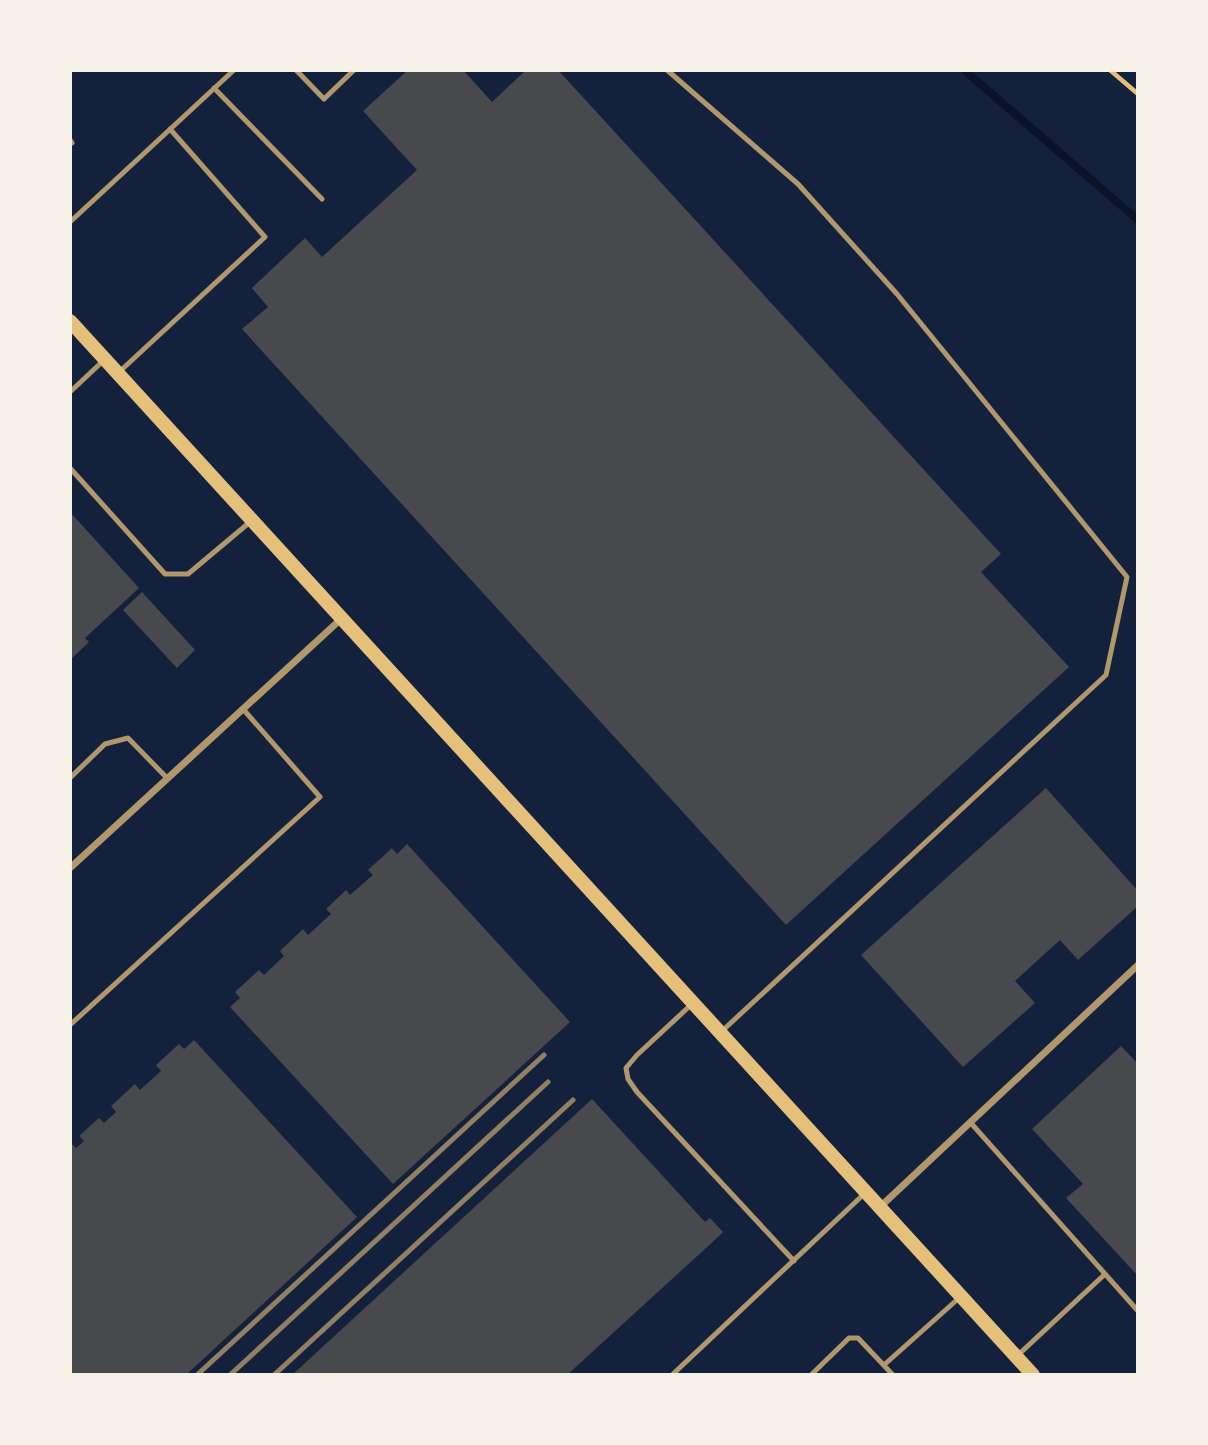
<svg xmlns="http://www.w3.org/2000/svg" width="1208" height="1445" viewBox="0 0 1208 1445" font-family="Raleway,sans-serif">
<style>
.lines{fill:none;stroke-linecap:round;stroke-linejoin:round}
.stream{stroke:#0b132b;stroke-width:8}
.building{fill:#48494c}
.path{stroke:#e5c07b;stroke-width:4.5}
.service{stroke:#b1986c;stroke-width:5}
.minor{stroke:#b1986c;stroke-width:7}
.secondary{stroke:#e5c07b;stroke-width:14}
.rail{stroke:#918062;stroke-width:5}
</style>
<rect width="100%" height="100%" fill="#14213d"/>
<g class="lines">
<path class="stream" d="M964 70 1138 220"/>
</g>
<path class="building" d="M408 70H463L492 102 526 70H558L1001 554 981 572 1069 667 786 925 242 329 268 307 252 288 305 238 322 257 417 170 363 111Z
M70 512 139 588 85 638 89 642 70 660Z
M142 592 195 650 177 668 123 610Z
M1046 788 1138 891V906L1078 960 1060 940 1015 981 1035 1003 963 1067 861 955Z
M407 844 570 1022 393 1184 230 1007 240 998 235 992 259 970 264 975 284 956 280 951 303 929 308 935 331 914 326 909 346 890 350 895 373 875 368 870 392 848 397 854Z
M194 1040 357 1217 186 1375H70V1142L76 1148 84 1141 79 1136 99 1118 104 1123 116 1112 111 1106 135 1084 140 1090 161 1071 156 1065 179 1044 184 1049Z
M1121 1046 1138 1064V1276L1066 1198 1083 1184 1032 1129Z
M592 1099 705 1222 710 1218 723 1232 718 1237 567 1375H292Z"/>
<g class="lines">
<path class="path" d="M1110 70 1138 94"/>
<path class="service" d="M296 70 324 99 354 70
M667 70 798 184 897 294 1127 577 1106 675 721 1032
M214 88 322 199
M70 140 72 143
M70 222 234 70
M118 373 265 237 170 129
M70 392 103 361
M70 468 165 574H188L250 522
M70 778 105 744 128 738 166 777
M693 1003 637 1055 626 1068 628 1079 637 1092 794 1261
M70 1025 320 797 243 709
M970 1122 1138 1311
M1016 1357 1105 1274
M884 1365 959 1298
M672 1375 864 1194
M811 1375 849 1338H858L893 1375"/>
<path class="minor" d="M70 868 341 619
M880 1207 1138 965"/>
<path class="secondary" d="M70 321 1033 1375"/>
<path class="rail" d="M197 1375 544 1055
M230 1375 548 1082
M274 1375 573 1100"/>
</g>
<rect width="1208" height="1445" fill="none" stroke="#f6f1e7" stroke-width="144"/>
</svg>
